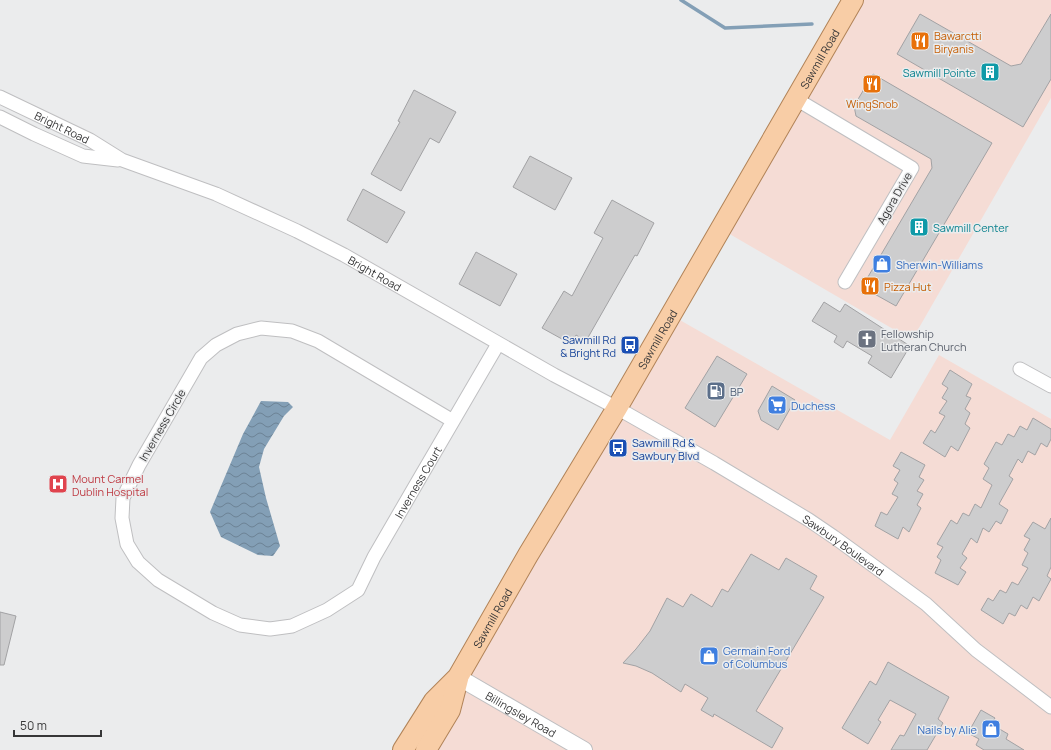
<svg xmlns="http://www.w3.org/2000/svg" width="1051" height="750" viewBox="0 0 1051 750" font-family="Manrope,sans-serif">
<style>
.commercial{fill:#f5dcd5}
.water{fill:url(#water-waves)}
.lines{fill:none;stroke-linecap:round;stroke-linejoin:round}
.stream{stroke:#839fb6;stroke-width:3.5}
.building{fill:#cdcdce;stroke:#a2a2a4}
.minor-casing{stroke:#bfbfc1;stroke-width:15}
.tertiary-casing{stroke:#bfbfc1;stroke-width:18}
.primary-casing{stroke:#b18358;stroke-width:22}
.minor{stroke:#fff;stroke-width:13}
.tertiary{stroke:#fff;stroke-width:16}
.primary{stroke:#f8cda6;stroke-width:20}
.labels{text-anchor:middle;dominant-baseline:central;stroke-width:3;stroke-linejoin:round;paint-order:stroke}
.food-label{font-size:11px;fill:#c56008;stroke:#ebeced;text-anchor:start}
.street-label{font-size:11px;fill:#363637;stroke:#ebeced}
.culture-label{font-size:11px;fill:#0d838f;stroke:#ebeced;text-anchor:end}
.shop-label{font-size:11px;fill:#366cbe;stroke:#ebeced;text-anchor:start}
.worship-label{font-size:11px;fill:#5b616d;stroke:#ebeced;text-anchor:start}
.transit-label{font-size:11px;fill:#164399;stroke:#ebeced;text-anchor:end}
.service-label{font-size:11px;fill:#4e5e75;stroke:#ebeced;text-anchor:start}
.health-label{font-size:11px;fill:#be3a42;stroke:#ebeced;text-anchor:start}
</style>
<defs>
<pattern id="water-waves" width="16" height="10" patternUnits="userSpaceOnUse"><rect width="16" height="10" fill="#839fb6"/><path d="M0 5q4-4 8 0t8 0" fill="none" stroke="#6c8295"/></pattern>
</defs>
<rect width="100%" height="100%" fill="#ebeced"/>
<path class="commercial" d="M853 0H1051V98L912 340 721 229Z
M671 315 890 440 939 355 1051 419V750H426Z"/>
<path class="water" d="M261 401 288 402 293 407 284 416 264 449 259 467 266 498 280 546 273 556 258 555 221 537 210 512 243 434Z"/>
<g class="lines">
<path class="stream" d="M681 0 725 28 812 24"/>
</g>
<path class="building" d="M920 14 1011 66 1021 64 1051 14V79L1023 127 897 54Z
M873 74 992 143 896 306 862 287 932 168 931 159 856 116 854 106Z
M414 90 456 112 439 143 430 138 401 191 371 174 400 122 398 121Z
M530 156 572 178 555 210 513 187Z
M363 189 405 212 387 243 347 220Z
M612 200 654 223 637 256 635 255 586 341 576 335 571 344 542 328 564 291 572 296 603 238 594 233Z
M476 252 517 274 500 306 459 284Z
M824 302 840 312 845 304 910 346 891 378 868 363 872 356 847 341 843 348 834 342 837 336 812 321Z
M717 356 747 374 715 427 685 408Z
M950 370 972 384 966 396 971 398 965 409 970 413 965 424 970 428 958 451 951 446 945 457 923 443 931 430 935 433 945 416 939 413 947 401 942 398 948 388 942 384Z
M772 386 795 400 778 430 761 420 758 411Z
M1033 418 1051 429V439L1047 447 1041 443 1035 455 1028 451 1022 463 1018 459 1009 476 1013 479 999 504 1008 510 1001 524 996 521 989 532 983 528 977 543 971 538 962 554 967 558 960 568 966 572 958 585 935 573 941 560 937 557 943 547 937 544 951 520 957 524 963 513 969 516 975 504 981 508 992 485 983 479 989 468 984 464 996 442 1002 445 1008 434 1014 437 1020 426 1027 430Z
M901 452 925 465 919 477 924 480 917 491 923 494 917 505 921 508 909 532 903 527 898 539 875 526 881 512 887 515 898 497 892 494 898 483 894 480 900 470 893 466Z
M1051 518V567L1047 576 1051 579 1039 601 1033 597 1027 609 1021 605 1015 616 1009 613 1003 624 981 610 988 598 993 601 1000 590 1006 593 1012 582 1018 585 1028 568 1022 565 1028 553 1024 550 1030 539 1024 536 1033 522 1045 529Z
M751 554 779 570 786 558 817 576 810 589 824 597 756 711 783 728 772 748 714 714 713 717 701 710 708 698 685 684 681 692 652 673 636 666 623 663 636 649 650 631 667 598 683 607 691 594 712 607 722 589 728 592Z
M0 612 16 616 4 665H0Z
M888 662 949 697 938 719 943 723 927 750H891L900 735 904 736 916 714 890 700 878 720 881 722 868 744 842 728 870 681 876 685Z
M981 710 995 718 991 724 1008 734 1006 739 1024 750H984L976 745 979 739 968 733Z"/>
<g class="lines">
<g class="minor-casing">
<g id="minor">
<path id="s1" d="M0 97 90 140 122 160 216 194 297 231 344 255 554 375 617 408 714 463 809 520 834 537 926 604 976 650 1051 707"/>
<path d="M796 99 912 168 845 282"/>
<path d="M0 117 34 134 83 156 118 160"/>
<path d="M1020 369 1051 386"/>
<path id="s2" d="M453 421 318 341 292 331 261 328 237 334 216 345 201 358 139 465 123 498 122 518 127 544 138 562 158 580 213 613 240 625 270 629 292 626 327 610 358 590 374 557 414 488 498 344"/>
</g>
</g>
<g class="tertiary-casing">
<g id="tertiary">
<path id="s3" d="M458 677 584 750"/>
</g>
</g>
<g class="primary-casing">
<g id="primary">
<path id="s4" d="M403 750 434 701 458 677 528 555 617 408 853 0"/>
<path d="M426 750 450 710 458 679"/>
</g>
</g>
<use href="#minor" class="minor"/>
<use href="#tertiary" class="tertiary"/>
<use href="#primary" class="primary"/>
</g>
<defs>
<g id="restaurant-square" transform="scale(1)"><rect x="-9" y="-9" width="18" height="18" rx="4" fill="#e8710a" stroke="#ebeced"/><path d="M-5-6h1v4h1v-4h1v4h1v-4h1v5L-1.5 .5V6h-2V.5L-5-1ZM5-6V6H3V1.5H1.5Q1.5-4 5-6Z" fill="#fff"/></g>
<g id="building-square" transform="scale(1)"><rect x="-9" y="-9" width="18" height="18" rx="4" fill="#0f9aa8" stroke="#ebeced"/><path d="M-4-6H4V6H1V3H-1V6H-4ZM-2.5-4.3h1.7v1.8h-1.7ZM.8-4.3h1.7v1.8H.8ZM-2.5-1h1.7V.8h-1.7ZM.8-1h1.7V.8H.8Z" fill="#fff"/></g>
<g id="shop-square" transform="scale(1)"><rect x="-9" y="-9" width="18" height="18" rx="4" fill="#3f7fe0" stroke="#ebeced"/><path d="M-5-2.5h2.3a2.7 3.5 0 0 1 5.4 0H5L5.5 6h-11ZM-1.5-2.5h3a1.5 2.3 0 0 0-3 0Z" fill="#fff"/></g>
<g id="church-square" transform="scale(1)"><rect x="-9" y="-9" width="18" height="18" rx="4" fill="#6b7280" stroke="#ebeced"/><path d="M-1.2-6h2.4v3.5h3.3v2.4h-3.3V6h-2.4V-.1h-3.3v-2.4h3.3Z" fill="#fff"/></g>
<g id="bus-square" transform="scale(1)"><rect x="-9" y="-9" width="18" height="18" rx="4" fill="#1a4fb4" stroke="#ebeced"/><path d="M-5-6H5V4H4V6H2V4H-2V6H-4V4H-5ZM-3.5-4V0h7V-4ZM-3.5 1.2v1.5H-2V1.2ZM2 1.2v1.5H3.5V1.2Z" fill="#fff"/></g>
<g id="fuel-square" transform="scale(1)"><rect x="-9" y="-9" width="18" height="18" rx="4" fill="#5c6f8a" stroke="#ebeced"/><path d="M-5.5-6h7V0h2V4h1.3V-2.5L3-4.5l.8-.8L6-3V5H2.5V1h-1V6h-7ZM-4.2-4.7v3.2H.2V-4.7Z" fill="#fff"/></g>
<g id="supermarket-square" transform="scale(1)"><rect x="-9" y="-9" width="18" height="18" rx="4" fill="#3f7fe0" stroke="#ebeced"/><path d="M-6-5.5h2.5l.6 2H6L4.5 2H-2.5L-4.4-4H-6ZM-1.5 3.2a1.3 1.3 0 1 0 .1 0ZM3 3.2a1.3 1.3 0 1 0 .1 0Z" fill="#fff"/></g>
<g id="hospital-square" transform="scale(1)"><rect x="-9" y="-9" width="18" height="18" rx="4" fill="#e0444e" stroke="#ebeced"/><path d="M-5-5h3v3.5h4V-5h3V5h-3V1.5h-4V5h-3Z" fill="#fff"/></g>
</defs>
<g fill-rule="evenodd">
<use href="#restaurant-square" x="920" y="41"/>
<use href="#building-square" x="990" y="72"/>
<use href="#restaurant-square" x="872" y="84"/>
<use href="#building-square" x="919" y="227"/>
<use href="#shop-square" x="882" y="264"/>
<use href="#restaurant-square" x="870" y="286"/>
<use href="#church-square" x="867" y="339"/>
<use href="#bus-square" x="630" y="345"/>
<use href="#fuel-square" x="716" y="391"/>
<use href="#supermarket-square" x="777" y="405"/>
<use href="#bus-square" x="618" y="448"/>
<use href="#hospital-square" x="58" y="484"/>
<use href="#shop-square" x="709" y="656"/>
<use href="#shop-square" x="991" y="729"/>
</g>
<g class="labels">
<g class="food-label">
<text x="934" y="35">Bawarctti<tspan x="934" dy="13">Biryanis</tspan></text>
<text x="872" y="103" text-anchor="middle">WingSnob</text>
<text x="884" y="286">Pizza Hut</text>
</g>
<g class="street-label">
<text stroke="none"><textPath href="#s4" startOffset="808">Sawmill Road</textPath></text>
<text stroke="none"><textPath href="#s1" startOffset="69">Bright Road</textPath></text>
<text transform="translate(894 198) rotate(-60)">Agora Drive</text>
<text stroke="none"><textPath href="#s1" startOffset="415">Bright Road</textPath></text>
<text stroke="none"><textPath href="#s4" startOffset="484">Sawmill Road</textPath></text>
<text transform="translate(162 425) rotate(-60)">Inverness Circle</text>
<text stroke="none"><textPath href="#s2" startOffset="884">Inverness Court</textPath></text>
<text stroke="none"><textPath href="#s1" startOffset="957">Sawbury Boulevard</textPath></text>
<text stroke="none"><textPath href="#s4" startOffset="160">Sawmill Road</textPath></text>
<text stroke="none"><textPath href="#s3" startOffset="73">Billingsley Road</textPath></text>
</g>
<g class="culture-label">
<text x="976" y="72">Sawmill Pointe</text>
<text x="933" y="227" text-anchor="start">Sawmill Center</text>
</g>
<g class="shop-label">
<text x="896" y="264">Sherwin-Williams</text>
<text x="791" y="405">Duchess</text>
<text x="723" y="650">Germain Ford<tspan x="723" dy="13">of Columbus</tspan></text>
<text x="977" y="729" text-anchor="end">Nails by Alie</text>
</g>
<g class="worship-label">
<text x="881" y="333">Fellowship<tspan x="881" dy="13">Lutheran Church</tspan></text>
</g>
<g class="transit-label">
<text x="616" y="339">Sawmill Rd<tspan x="616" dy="13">&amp; Bright Rd</tspan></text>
<text x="632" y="442" text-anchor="start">Sawmill Rd &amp;<tspan x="632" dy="13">Sawbury Blvd</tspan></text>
</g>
<g class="service-label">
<text x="730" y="391">BP</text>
</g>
<g class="health-label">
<text x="72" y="478">Mount Carmel<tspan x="72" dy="13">Dublin Hospital</tspan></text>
</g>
</g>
<path d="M14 730v6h87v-6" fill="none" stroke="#363637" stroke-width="2"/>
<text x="20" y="730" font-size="12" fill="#363637" stroke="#ebeced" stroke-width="3" paint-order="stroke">50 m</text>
</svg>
